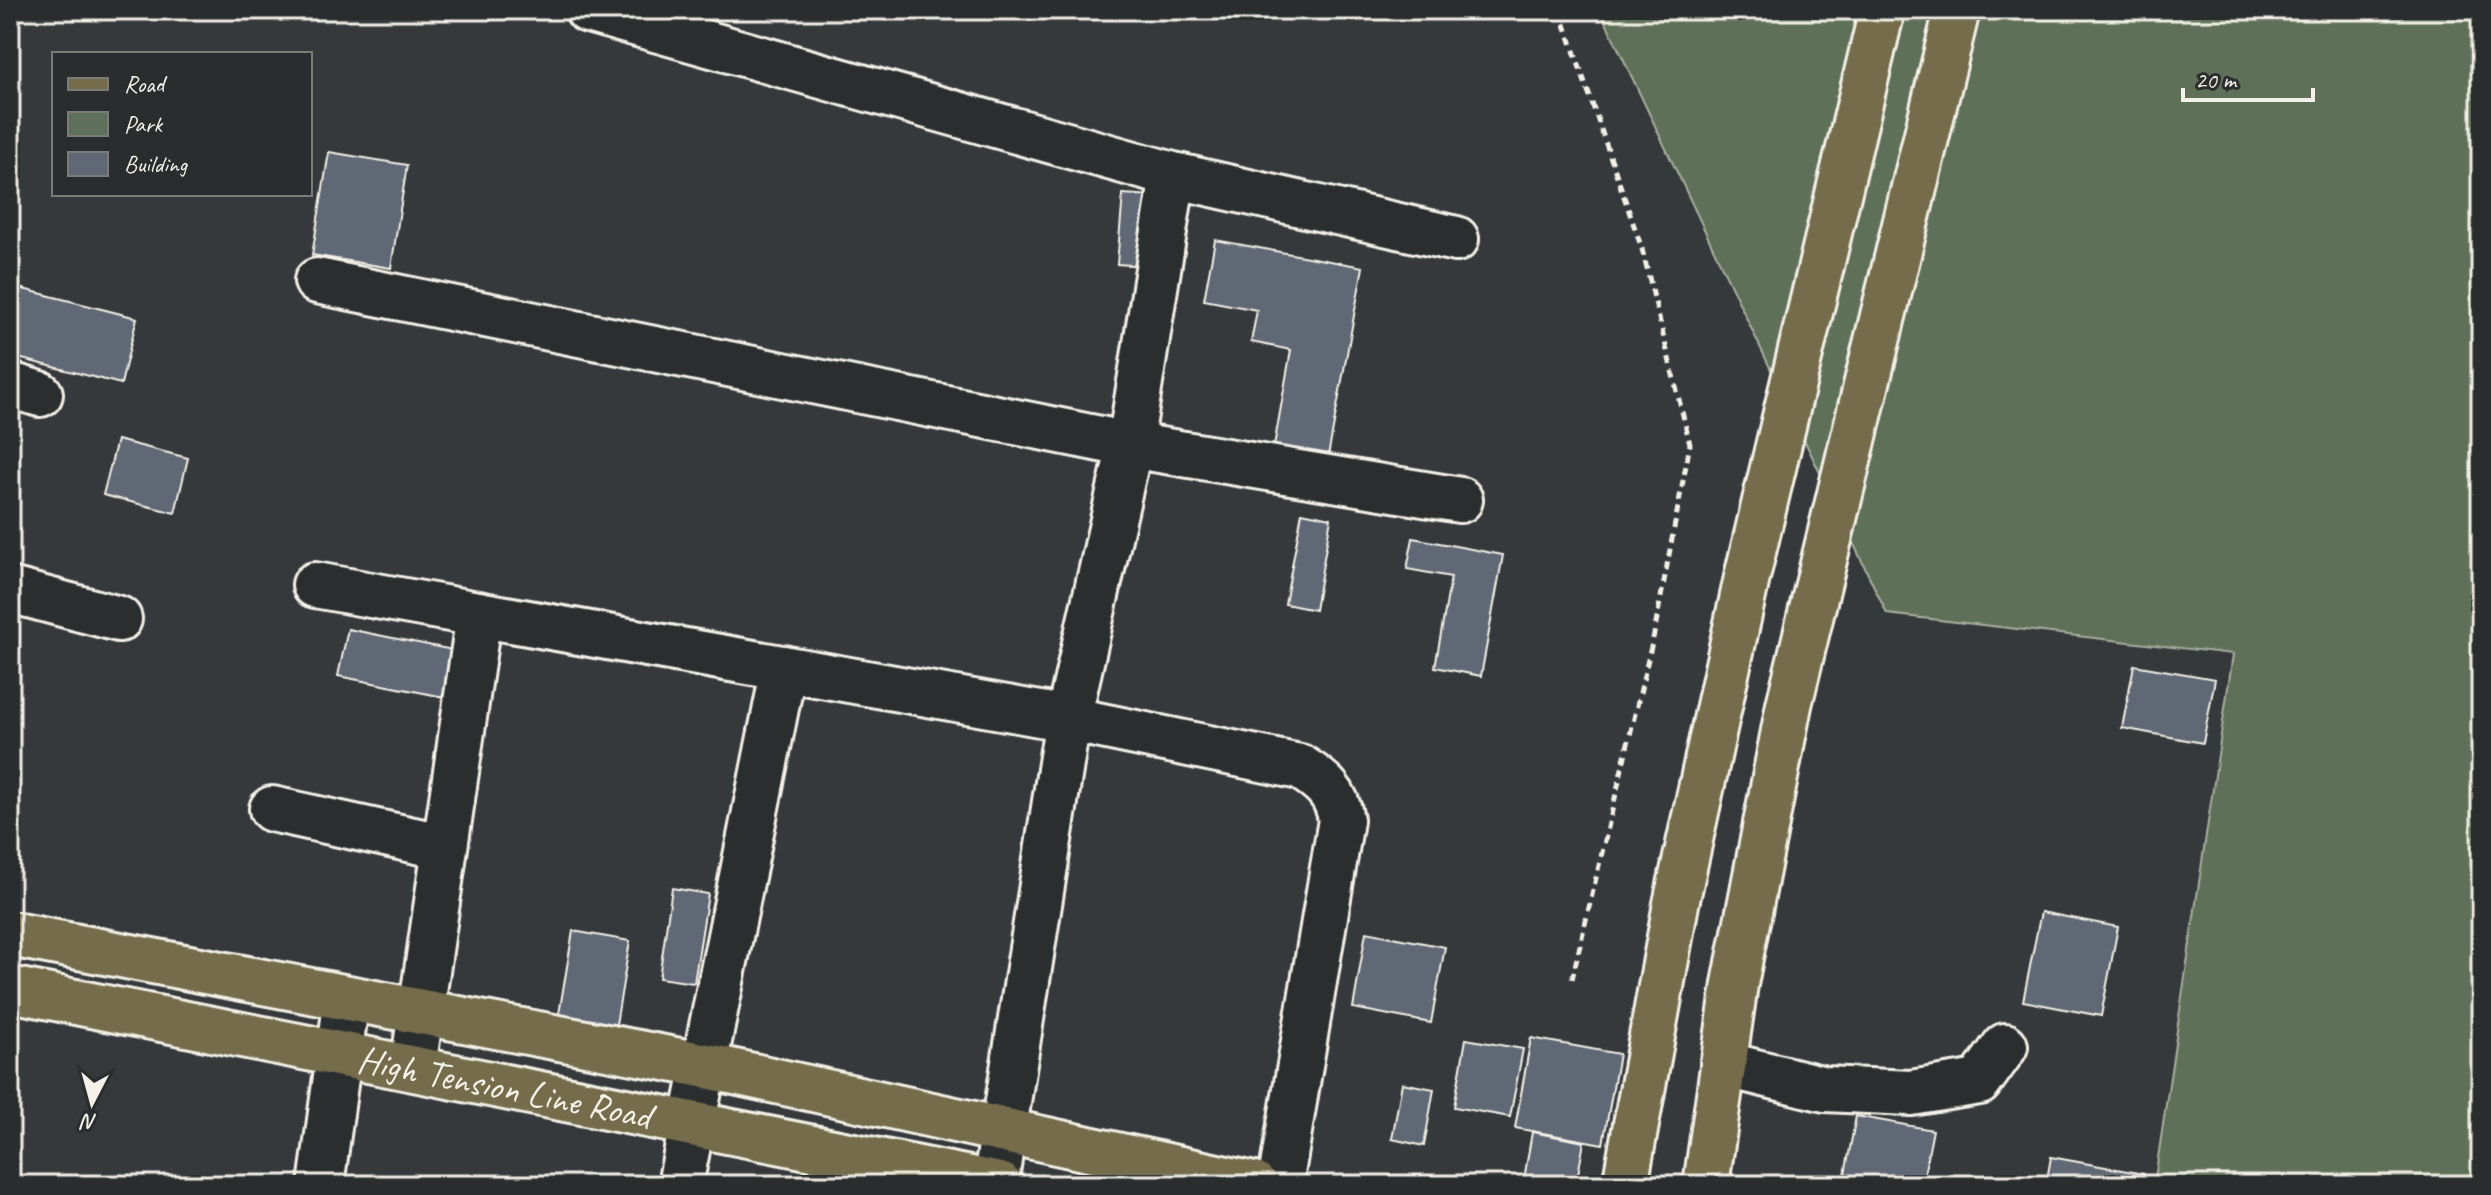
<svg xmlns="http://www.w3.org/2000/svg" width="2491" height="1195" viewBox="0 0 2491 1195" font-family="Caveat,sans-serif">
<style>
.green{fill:#5e7059;stroke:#a9b0a0;stroke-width:2}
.building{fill:#606876;stroke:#f4f1e8;stroke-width:2}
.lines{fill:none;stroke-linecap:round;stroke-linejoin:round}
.minor-casing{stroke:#f4f1e8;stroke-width:50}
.major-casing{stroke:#f4f1e8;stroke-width:50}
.path{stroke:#f4f1e8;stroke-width:5;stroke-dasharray:8 6;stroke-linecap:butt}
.minor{stroke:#2a2d2e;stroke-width:44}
.major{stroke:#746c4b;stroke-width:44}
.labels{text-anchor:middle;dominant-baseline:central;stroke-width:6;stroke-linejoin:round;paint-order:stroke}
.street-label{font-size:38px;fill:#f4f1e8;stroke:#2a2d2e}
</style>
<rect width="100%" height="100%" fill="#35393c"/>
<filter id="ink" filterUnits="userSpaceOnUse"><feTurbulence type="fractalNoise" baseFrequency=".0125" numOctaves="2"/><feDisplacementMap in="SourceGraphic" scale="16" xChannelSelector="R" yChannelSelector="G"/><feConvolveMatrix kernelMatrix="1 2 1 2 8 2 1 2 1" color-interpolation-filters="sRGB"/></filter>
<g filter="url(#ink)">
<path class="green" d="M1600 10H2481V1185H2154L2233 654 1887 614Z"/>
<path class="building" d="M329 152 407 165 391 268 312 255Z
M1123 194 1152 196 1146 266 1117 264Z
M1215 240 1363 267 1328 456 1274 446 1291 350 1251 342 1257 310 1204 300Z
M15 287 137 318 121 384 10 356V309Z
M117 440 188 458 175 513 103 495Z
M1302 512 1331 518 1315 610 1285 604Z
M1413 538 1503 555 1481 676 1435 667 1451 577 1407 569Z
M348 629 458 651 449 698 338 676Z
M2134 665 2215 679 2203 743 2122 728Z
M672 888 708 894 694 983 659 978Z
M2041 912 2118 927 2101 1016 2023 1001Z
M573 931 630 941 614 1036 557 1026Z
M1366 932 1445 947 1431 1023 1353 1008Z
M1531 1038 1619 1054 1603 1144 1515 1128Z
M1466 1039 1523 1049 1510 1117 1454 1107Z
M1402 1083 1434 1089 1424 1146 1392 1139Z
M1856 1116 1933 1130 1922 1185H1843Z
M1532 1132 1584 1142 1576 1185H1523Z
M2051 1157 2144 1174 2142 1185H2046Z"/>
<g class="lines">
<g class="minor-casing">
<path id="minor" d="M588 10 1173 175 1456 239
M317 281 1130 445 1460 500
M10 385 40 394
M315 585 1068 719 1300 767C1323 781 1337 793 1341 820L1280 1185
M10 590 119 619
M272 809 445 847
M1723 1064 1825 1089 1911 1093 1979 1082 2005 1046
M413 1067 479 614
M321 1185 347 998
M680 1185 784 668
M995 1185 1068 719 1130 445 1173 175"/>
</g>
<g class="major-casing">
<g id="major">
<path d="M10 934 707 1066 1254 1185"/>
<path id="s1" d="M10 989 1000 1185"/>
<path d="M1625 1185 1676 904 1748 573 1882 10"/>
<path d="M1706 1185 1735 984 1789 705 1957 10"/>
</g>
</g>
<path class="path" d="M1560 10 1642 249 1690 444 1654 634 1572 979"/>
<use href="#minor" class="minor"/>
<use href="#major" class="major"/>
</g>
</g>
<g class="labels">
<g class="street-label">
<text stroke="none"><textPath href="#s1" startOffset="504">High Tension Line Road</textPath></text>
</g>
</g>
<rect width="2491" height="1195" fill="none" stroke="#2a2d2e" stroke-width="40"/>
<rect x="20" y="20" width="2451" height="1155" fill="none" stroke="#f4f1e8" stroke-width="3" filter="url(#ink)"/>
<rect x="52" y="52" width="260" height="144" fill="#2a2d2e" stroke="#7b7b78" stroke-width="2"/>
<rect x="68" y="78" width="40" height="12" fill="#746c4b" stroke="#7b7b78" stroke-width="2"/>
<text x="124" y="92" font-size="24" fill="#f4f1e8">Road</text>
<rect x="68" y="112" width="40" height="24" fill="#5e7059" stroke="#7b7b78" stroke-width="2"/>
<text x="124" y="132" font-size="24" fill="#f4f1e8">Park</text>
<rect x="68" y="152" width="40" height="24" fill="#606876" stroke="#7b7b78" stroke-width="2"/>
<text x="124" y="172" font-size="24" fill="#f4f1e8">Building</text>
<g transform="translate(92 1103) rotate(186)" stroke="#2a2d2e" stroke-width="6" paint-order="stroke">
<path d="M0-6L14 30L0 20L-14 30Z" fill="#f4f1e8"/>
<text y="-12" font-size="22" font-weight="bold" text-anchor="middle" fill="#f4f1e8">N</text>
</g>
<path d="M2183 88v12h130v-12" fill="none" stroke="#f4f1e8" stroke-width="4"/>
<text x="2195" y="88" font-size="24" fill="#f4f1e8" stroke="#2a2d2e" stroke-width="6" paint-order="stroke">20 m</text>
</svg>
